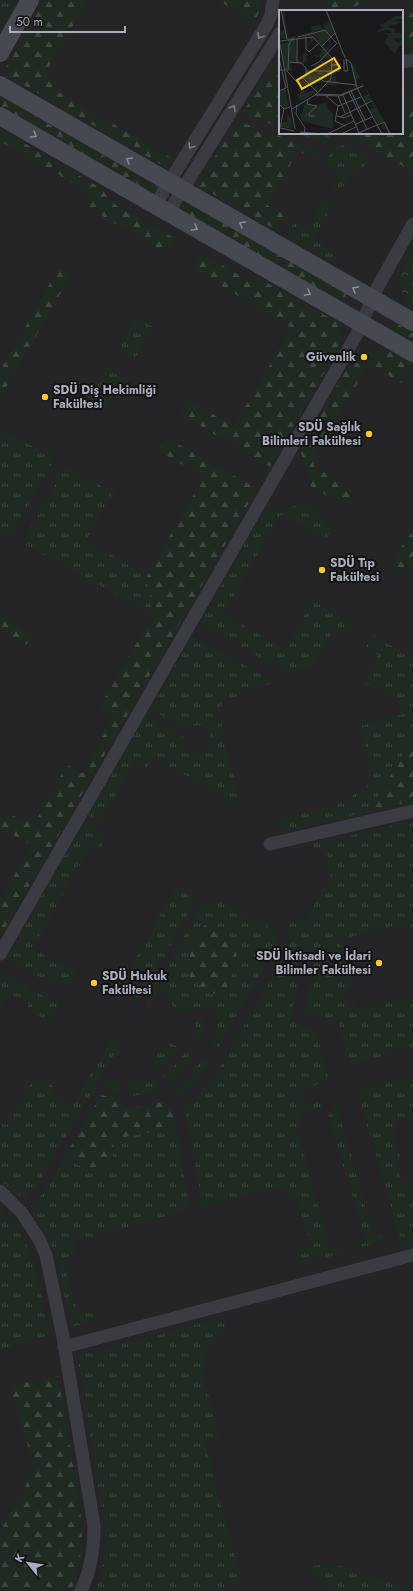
<svg xmlns="http://www.w3.org/2000/svg" width="413" height="1591" viewBox="0 0 413 1591" font-family="Jost,sans-serif">
<style>
.built{fill:#252528;fill-rule:evenodd}
.grass{fill:url(#grass-tufts)}
.forest{fill:url(#forest-firs)}
.park{fill:url(#park-crowns)}
.lines{fill:none;stroke-linecap:round;stroke-linejoin:round}
.street{stroke:#3b3c42;stroke-width:13}
.secondary{stroke:#474950;stroke-width:18}
.oneway{stroke:#797b85}
.oneway2{stroke:#888b96}
.poi-dot{fill:#f5c936;stroke:#141416;stroke-width:1.5}
.labels{text-anchor:middle;dominant-baseline:central;stroke-width:4;stroke-linejoin:round;paint-order:stroke}
.poi-label{font-size:12px;font-weight:bold;fill:#abaebb;stroke:#141416;text-anchor:end}
.inset-road{fill:none;stroke:#53555b;stroke-width:1}
.view{fill:#f5c936;fill-opacity:0.15;stroke:#f5c936;stroke-width:2}
.inset-edge{fill:none;stroke:#abaebb;stroke-width:2}
</style>
<defs>
<pattern id="grass-tufts" width="24" height="20" patternUnits="userSpaceOnUse"><rect width="24" height="20" fill="#202922"/><path d="M3 7l-1-3M5 7V3M7 7l1-3M15 17l-1-3M17 17v-4M19 17l1-3" fill="none" stroke="#3e4640"/></pattern>
<pattern id="forest-firs" width="22" height="20" patternUnits="userSpaceOnUse"><rect width="22" height="20" fill="#202922"/><path d="M5 1l3.5 6h-7zM16 11l3.5 6h-7z" fill="#3e4640"/></pattern>
<pattern id="park-crowns" width="20" height="18" patternUnits="userSpaceOnUse"><rect width="20" height="18" fill="#202922"/><path d="M2 6a3 3 0 1 1 6 0M12 15a3 3 0 1 1 6 0" fill="none" stroke="#3e4640"/></pattern>
</defs>
<rect width="100%" height="100%" fill="#19191b"/>
<path class="built" d="M0 0H413V1591H0ZM280 11H402V133H280Z"/>
<path class="grass" d="M0 0H20L10 18H6L0 15Z
M301 133H331L325 144 300 134Z
M346 145 367 156 368 160 359 175 352 171 338 195 330 191 341 172 325 163 334 148Z
M324 200 333 205 313 240 335 252 331 261 286 236 295 221 309 228Z
M135 317 153 327 134 360 116 350Z
M106 366 124 376 105 409 87 399Z
M0 428 54 459 11 537 0 531Z
M66 466 113 493 86 540 147 576 153 615 22 543Z
M305 504 322 514 320 519 333 526 326 539 284 515H280L223 614 285 649 313 601 354 625 347 637 334 630 310 671 303 668 289 674 199 623 263 513Z
M373 635 413 659V737L370 811 285 831 274 825 277 820 351 800 355 792 362 795 374 775 366 771 370 762 360 726 401 715 398 701 362 682 378 655 366 647Z
M192 636 272 680 273 683 240 692 236 700 227 696 217 714 218 717 225 721 221 728 240 800 238 805 153 757 146 768 135 761 100 823 88 815 146 715 183 736 185 746C203 766 222 734 202 726 196 724 191 726 187 730L150 709Z
M85 820 97 827 95 831 106 838 101 847 93 842 32 948 60 964 62 961 77 970 69 984 56 977 52 984 7 958Z
M413 821V928L401 931 399 924 339 940 352 987 344 989 348 1003 355 1001 357 1010 413 995V1047L350 1065 338 1023 304 1013 313 975 311 973 284 958 290 944 285 921 291 924 296 914 306 920 333 872 323 866 329 856 309 845Z
M175 888 196 900 137 1004 117 992Z
M221 900 274 930 277 943 217 1049 212 1046 217 1023 215 1009 173 1010C172 1000 169 995 160 989L150 1004 147 1003 202 904Z
M277 969 299 981 290 1021 315 1029 329 1079 302 1091 301 1094 303 1104 305 1106 325 1101 322 1107 300 1113 303 1123 296 1125 330 1250 341 1247 342 1253 301 1264 298 1251 311 1247 297 1197 287 1200 283 1186 202 1207 186 1115 183 1106 198 1096 216 1074Z
M0 971 59 1005 50 1021 26 1009 29 1004 9 993 0 1007Z
M197 1018H205L204 1031 201 1040 193 1037Z
M113 1037 122 1041 37 1185 25 1201 0 1180V1122L7 1125 35 1076 54 1087 51 1093 72 1106Z
M168 1042 180 1048 166 1064 159 1069 152 1058Z
M186 1051 194 1056 178 1076 168 1084 163 1076 177 1063Z
M203 1058 210 1062 195 1082 177 1098 172 1091 190 1076Z
M413 1075V1119L392 1125 402 1163 396 1165 400 1179 406 1178 413 1201V1243L402 1246 357 1090Z
M153 1076 161 1089 141 1095 130 1096V1081L140 1080Z
M110 1077 121 1080 120 1094 103 1089Z
M336 1102 374 1238 386 1234 388 1240 354 1249 353 1244 366 1240 328 1116Z
M176 1128 190 1210 73 1242 76 1256 63 1260 77 1311 92 1308 95 1321 71 1327C62 1285 57 1243 30 1208L42 1194 64 1158 87 1169 110 1166 115 1139Z
M0 1208C36 1242 39 1286 48 1332L45 1337 0 1350Z
M226 1317C229 1335 215 1338 207 1351 203 1358 203 1365 203 1373L219 1439 205 1444 242 1582 214 1591H93C102 1572 105 1553 106 1533L77 1356Z
M319 1565C350 1563 380 1580 408 1591H330L306 1569Z"/>
<path class="forest" d="M45 0H88L45 73 57 81 53 89 173 159 167 168 3 73Z
M217 0H261V6L255 22Z
M320 0H371L343 11H338Z
M406 10 413 14V44L402 47V17Z
M280 53V127L242 114Z
M402 92 413 101V172L345 133H402Z
M0 96 158 187 154 194 0 106Z
M237 121 321 151 316 160 298 151 267 205 285 215 276 230 197 185Z
M0 129 102 189 111 202 176 239 167 254 84 205 90 193 0 141Z
M186 202 347 294 342 302 181 210Z
M201 253 249 281H264L339 323 341 342 339 347 270 467 180 414 188 399 233 427 292 328 192 268Z
M59 268 71 275 0 398V371Z
M396 323 413 333V343L392 331Z
M382 347 412 365 401 383 372 365 366 368 313 459 314 467 355 490 347 502 334 494 331 498 311 486 301 453V449L353 358 356 356 359 364 372 360 370 352Z
M166 437 257 489 0 937V901L32 845 0 828V810L20 819H37L67 765 82 773 114 717 99 708 153 615 147 576 204 477 159 451Z
M410 533 413 535V564L407 574 391 564Z
M0 615 32 635 26 645 0 628Z
M413 737V801L370 811Z
M207 924 212 925 235 942 237 964 223 995 207 992 191 978 188 973 191 947 204 926Z
M101 1095 122 1101V1108L148 1106 164 1101C173 1106 174 1120 176 1128L118 1138 114 1141 112 1163 110 1166 87 1169 64 1158Z
M58 1376 80 1506 82 1535 80 1559 72 1591H0V1532L35 1469 10 1386Z"/>
<path class="park" d="M413 250V309L406 305 399 279V274Z"/>
<g class="lines">
<path class="street" d="M402 62 413 60
M155 205 266 26 271 15 273 0
M168 213 280 33
M270 844 413 811
M0 954 357 334 377 288 413 224
M0 1191 22 1213 40 1241 46 1255 63 1337 94 1526C94 1549 91 1570 81 1591
M64 1347 413 1255"/>
<path class="secondary" d="M0 53 30 0
M0 85 413 322
M0 116 413 353"/>
</g>
<defs><path id="oneway-chevron" d="M-2-3.5L2.5 0L-2 3.5" fill="none" stroke-width="1.6" stroke-linecap="round" stroke-linejoin="round"/></defs>
<g class="oneway">
<use href="#oneway-chevron" transform="translate(260 36) rotate(122)"/>
<use href="#oneway-chevron" transform="translate(233 108) rotate(-58)"/>
<use href="#oneway-chevron" transform="translate(191 146) rotate(122)"/>
</g>
<g class="oneway2">
<use href="#oneway-chevron" transform="translate(34 135) rotate(30)"/>
<use href="#oneway-chevron" transform="translate(129 160) rotate(-150)"/>
<use href="#oneway-chevron" transform="translate(242 224) rotate(-150)"/>
<use href="#oneway-chevron" transform="translate(195 228) rotate(30)"/>
<use href="#oneway-chevron" transform="translate(355 289) rotate(-150)"/>
<use href="#oneway-chevron" transform="translate(308 293) rotate(30)"/>
</g>
<g class="poi-dot">
<circle cx="364" cy="357" r="4"/>
<circle cx="45" cy="397" r="4"/>
<circle cx="369" cy="434" r="4"/>
<circle cx="322" cy="570" r="4"/>
<circle cx="379" cy="963" r="4"/>
<circle cx="94" cy="983" r="4"/>
</g>
<g class="labels">
<g class="poi-label">
<text x="356" y="357">Güvenlik</text>
<text x="53" y="390" text-anchor="start">SDÜ Diş Hekimliği<tspan x="53" dy="14">Fakültesi</tspan></text>
<text x="361" y="427">SDÜ Sağlık<tspan x="361" dy="14">Bilimleri Fakültesi</tspan></text>
<text x="330" y="563" text-anchor="start">SDÜ Tıp<tspan x="330" dy="14">Fakültesi</tspan></text>
<text x="371" y="956">SDÜ İktisadi ve İdari<tspan x="371" dy="14">Bilimler Fakültesi</tspan></text>
<text x="102" y="976" text-anchor="start">SDÜ Hukuk<tspan x="102" dy="14">Fakültesi</tspan></text>
</g>
</g>
<g transform="translate(279 10)">
<rect width="124" height="124" fill="#19191b"/>
<path d="M51 13 56 23 51 26 52 32 50 35V30L43 36 33 23 46 19 44 14ZM69 49 72 50 80 66 81 69 77 70 79 76 84 73 113 124 107 123 110 121 109 118 105 120 102 114 105 111 99 114 89 96 91 99 97 97H94L93 92 90 96 93 91 95 95 89 84 92 90 87 93 83 85 86 86 89 84 84 75 77 76 73 53ZM27 61H47L44 62 45 65H39V62H29L33 67 37 64 38 68 45 65 50 68 49 65 51 64 52 68H41L44 74 48 71 41 77 42 73 38 69 36 74H33L39 78 38 82 29 69 25 68ZM22 77 26 83 35 80 37 82 18 94 21 91 18 84H21ZM7 79 9 96 5 98 0 93V81Z" fill="#202922"/>
<path d="M3 0H5L9 28 33 22 32 17 40 15 44 19 33 22 34 26 43 36 47 33 46 37H50L53 33 48 42 52 48 44 49 45 53 50 54 41 53V58L34 56 41 53 42 48 40 46 38 48 34 45 37 42 35 45 40 46 42 41 40 39 38 42 41 39H45L35 29 28 38 32 29 18 26 16 27 18 50 23 51 24 46 22 49 20 48 27 43 26 42 27 39 28 50 24 54 10 53 14 61 6 60 2 36 3 33H9L8 30 2 28 0 22 6 21ZM116 6H124V9L114 10 124 12 108 17 116 19V23H124V36H120L116 44 105 32 109 26 120 33 123 28 113 29 105 23H111L110 20 98 22V20L106 17 100 16ZM53 55 61 59 57 61V57H54L51 61H57V71L63 72H53L62 74 47 75 38 85 14 97 38 84 48 71 50 72 41 68 55 67 51 62 48 63V58L51 60ZM48 92 49 99 54 104V119L23 111 20 103H23L26 93 34 96Z" fill="#202922"/>
<path d="M8 103 12 108 13 119 2 117V112H8Z" fill="#202922"/>
<path class="inset-road" d="M2 0 8 29M47 0 66 48M19 27 46 20 58 34M27 27V39L30 42 39 34M0 28 16 119M1 31 34 27 53 48 52 69 36 85 13 99M43 36 56 23M0 48 7 78 0 81M65 49V61H69L67 49M67 49 72 53 78 78 103 124M18 52V28M52 55H58L61 58 60 54 54 55M32 56 40 52 58 33M0 60H9L10 34 14 28M8 61 18 72 27 65V58L22 53 9 52M27 61H61M39 66 44 71 77 75M24 68 39 83M72 81 86 110M70 82 88 119M36 85 61 86 84 76 61 85 38 84M64 85 80 123M47 86 59 96M59 86 66 103M29 90 28 94 38 96 30 103V106H36M0 94 5 99 11 97M18 95 17 104 26 118 25 124M59 96 56 111 66 116M59 96 82 87M58 106 65 108 72 105M61 107 93 91M77 114 93 107M1 118 5 99M1 118 15 121M21 122 44 124M48 124 75 111M62 124 77 117M77 124 105 112 111 124"/>
<path class="view" d="M55 48 61 58 23 79 18 70Z"/>
<rect width="124" height="124" class="inset-edge"/>
</g>
<g transform="translate(28 1563) rotate(300)" stroke="#141416" stroke-width="3" paint-order="stroke">
<path d="M0-3L7 15L0 10L-7 15Z" fill="#abaebb"/>
<text y="-6" font-size="11" font-weight="bold" text-anchor="middle" fill="#abaebb">K</text>
</g>
<path d="M10 26v6h115v-6" fill="none" stroke="#abaebb" stroke-width="2"/>
<text x="16" y="26" font-size="12" fill="#abaebb" stroke="#141416" stroke-width="3" paint-order="stroke">50 m</text>
</svg>
